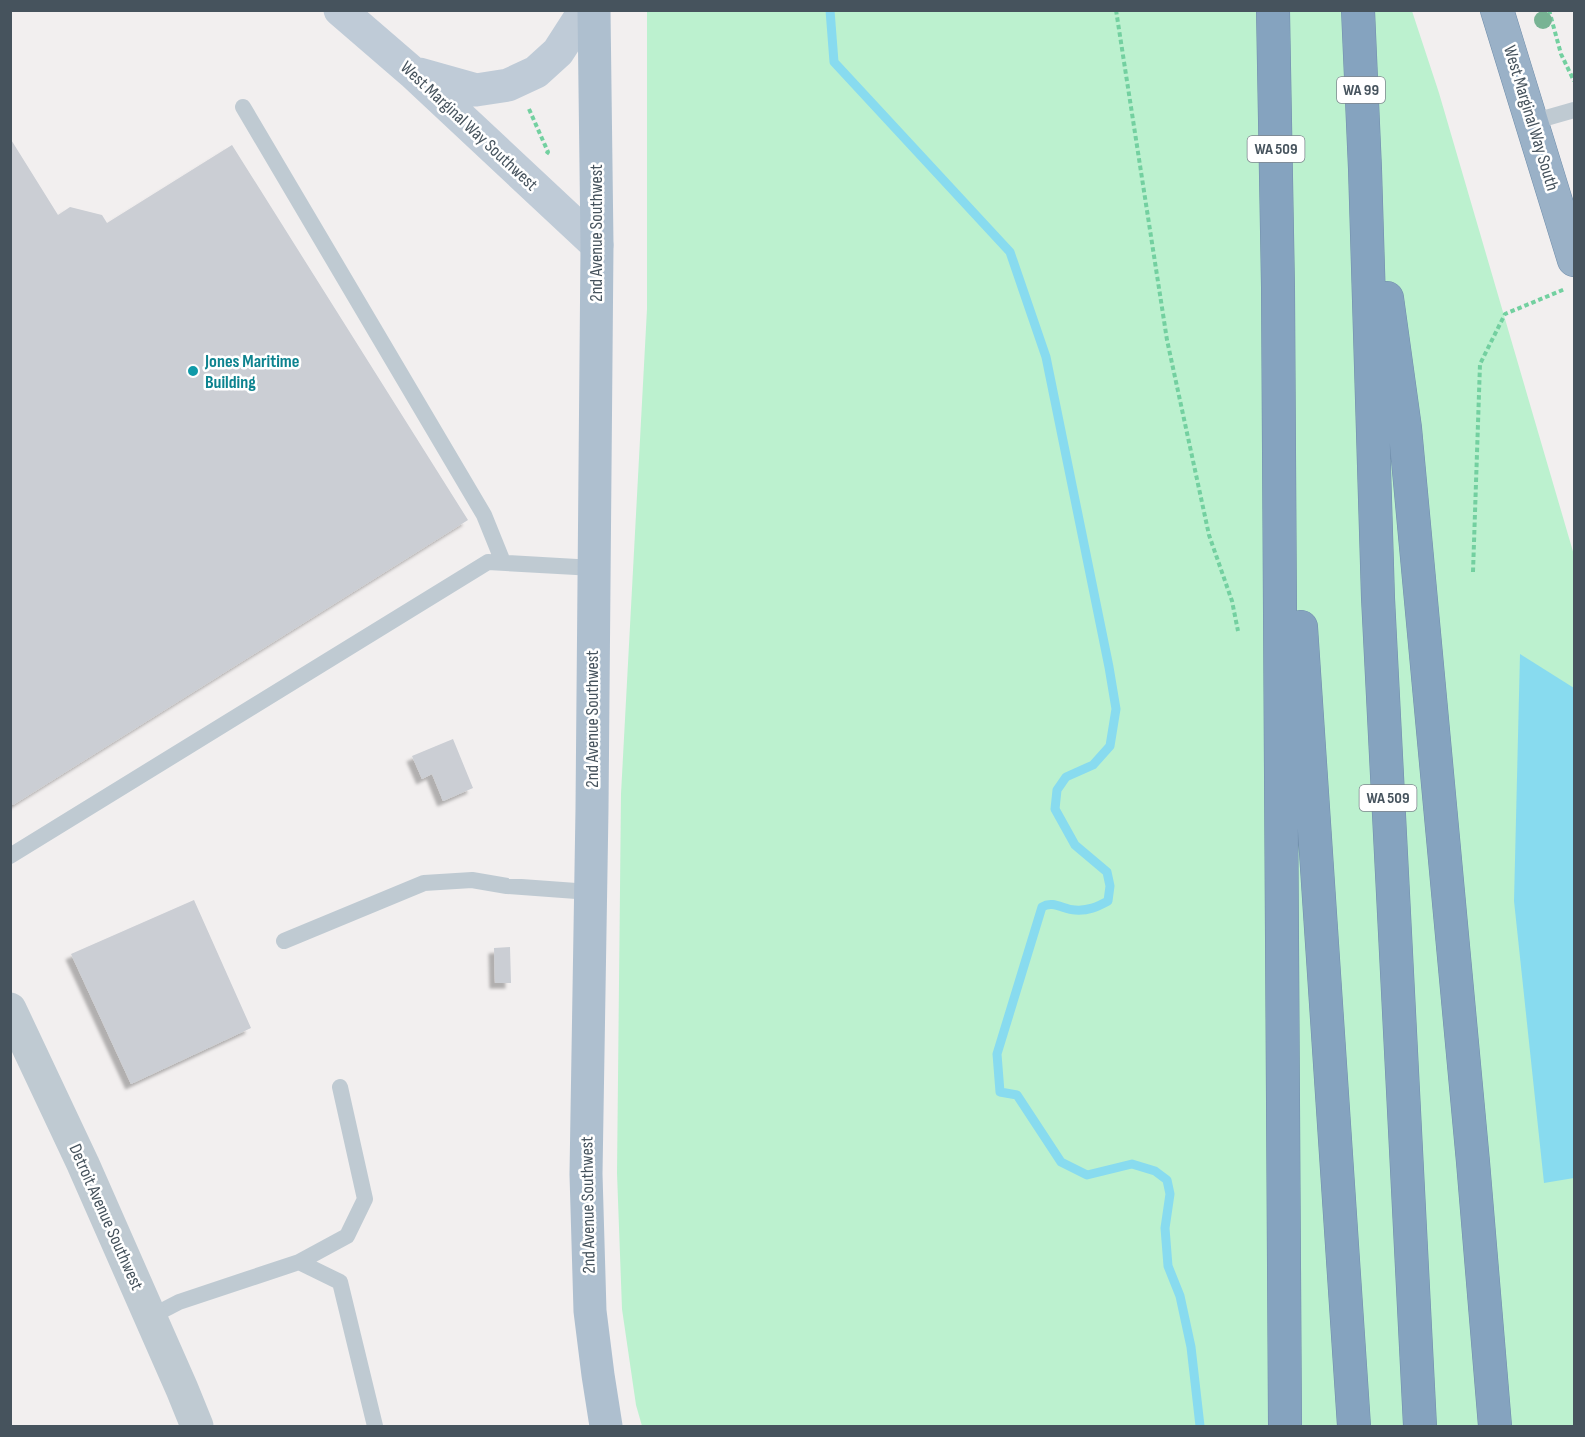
<svg xmlns="http://www.w3.org/2000/svg" width="1585" height="1437" viewBox="0 0 1585 1437" font-family="'Sofia Sans Condensed',sans-serif">
<style>
.green{fill:#bcf1cf}
.water{fill:#88dbef}
.lines{fill:none;stroke-linecap:round;stroke-linejoin:round}
.stream{stroke:#88dbef;stroke-width:9}
.building{fill:#cbced4;filter:url(#shadow)}
.trunk-casing{stroke:#708eab;stroke-width:34}
.motorway-casing{stroke:#708eab;stroke-width:34}
.path{stroke:#73d0a0;stroke-width:4;stroke-dasharray:4.5 3;stroke-linecap:butt}
.service{stroke:#bfcad2;stroke-width:16}
.minor{stroke:#bfcad2;stroke-width:33}
.secondary{stroke:#bfcbd7;stroke-width:33}
.primary{stroke:#aebfcf;stroke-width:33}
.trunk{stroke:#9ab1c7;stroke-width:33}
.motorway{stroke:#85a3bf;stroke-width:33}
.tree{fill:#78b394}
.culture-dot{fill:#0f9aa8;stroke:#fff;stroke-width:2}
.labels{text-anchor:middle;dominant-baseline:central;stroke-width:5;stroke-linejoin:round;paint-order:stroke}
.shield{fill:#fff;stroke:#7e878e;stroke-width:1.5}
.shield-label{font-size:16px;font-weight:bold;fill:#46535d}
.street-label{font-size:18px;fill:#46535d;stroke:#fff}
.culture-label{font-size:18px;font-weight:bold;fill:#0d838f;stroke:#fff;text-anchor:start}
</style>
<defs>
<filter id="shadow"><feDropShadow dx="-5.5" dy="5.5" stdDeviation="1.5" flood-color="#0004"/></filter>
</defs>
<rect width="100%" height="100%" fill="#f2efef"/>
<path class="green" d="M647 11H1412L1439 93 1574 555V1426H642L636 1405 622 1309 617 1173 621 794 647 309Z"/>
<path class="water" d="M1520 654 1574 688V1178L1544 1183 1514 901Z"/>
<g class="lines">
<path class="stream" d="M830 10 834 62 1010 252 1046 357 1109 667 1116 709 1110 746 1093 765 1066 777 1057 790 1055 809 1075 845 1107 872 1110 886 1108 901C1097 907 1088 911 1075 910 1064 910 1053 900 1042 907L997 1054 1000 1092 1017 1095 1061 1162 1087 1175 1132 1164 1155 1171 1167 1180 1170 1194 1165 1228 1168 1266 1180 1296 1191 1347 1200 1426"/>
</g>
<path class="building" d="M10 138 58 215 70 207 102 215 107 223 232 145 468 520 13 805 10 801Z
M453 739 473 788 443 801 432 774 422 779 412 756Z
M194 900 251 1028 131 1084 71 954Z
M510 947 511 983H495L494 948Z"/>
<g class="lines">
<g class="trunk-casing">
<path id="trunk" d="M1497 10 1574 260"/>
</g>
<g class="motorway-casing">
<path id="motorway" d="M1273 10 1278 287 1285 1426
M1358 10 1365 169 1378 598 1420 1426
M1387 298 1405 428 1473 1162 1495 1426
M1301 627 1354 1426"/>
</g>
<path class="path" d="M1116 10 1167 340 1209 535 1232 601 1238 631
M1549 10 1561 54 1574 81
M529 109 548 152 545 156
M1473 572 1480 364 1505 314 1565 289"/>
<path class="service" d="M243 107 484 515 503 562
M1532 122 1574 110
M10 856 488 562 594 568
M284 941 424 883 472 880 507 886 590 892
M299 1262 347 1236 365 1199 340 1087
M150 1317 179 1302 299 1262 340 1282 375 1426"/>
<path class="minor" d="M10 1009 83 1164 182 1389 197 1426"/>
<path class="secondary" d="M340 10 413 73 597 245
M419 74 476 90 508 85 536 72 558 52 585 10"/>
<path class="primary" d="M594 10 597 245 592 809 586 1174 590 1311 598 1375 606 1426"/>
<use href="#trunk" class="trunk"/>
<use href="#motorway" class="motorway"/>
</g>
<circle class="tree" cx="1543" cy="20" r="9"/>
<circle class="culture-dot" cx="193" cy="371" r="6"/>
<g class="labels">
<g class="shield">
<rect x="1337" y="77" width="48" height="26" rx="4.5"/>
<rect x="1247.5" y="136" width="57" height="26" rx="4.5"/>
<rect x="1359.5" y="785" width="57" height="26" rx="4.5"/>
</g>
<g class="shield-label">
<text x="1361" y="90">WA 99</text>
<text x="1276" y="149">WA 509</text>
<text x="1388" y="798">WA 509</text>
</g>
<g class="street-label">
<text transform="translate(1531 118) rotate(73)">West Marginal Way South</text>
<text transform="translate(469 126) rotate(43)">West Marginal Way Southwest</text>
<text transform="translate(596 233) rotate(-90)">2nd Avenue Southwest</text>
<text transform="translate(592 719) rotate(-90)">2nd Avenue Southwest</text>
<text transform="translate(588 1205) rotate(-91)">2nd Avenue Southwest</text>
<text transform="translate(106 1217) rotate(66)">Detroit Avenue Southwest</text>
</g>
<g class="culture-label">
<text x="205" y="361">Jones Maritime<tspan x="205" dy="21">Building</tspan></text>
</g>
</g>
<rect width="1585" height="1437" fill="none" stroke="#46535d" stroke-width="24"/>
</svg>
